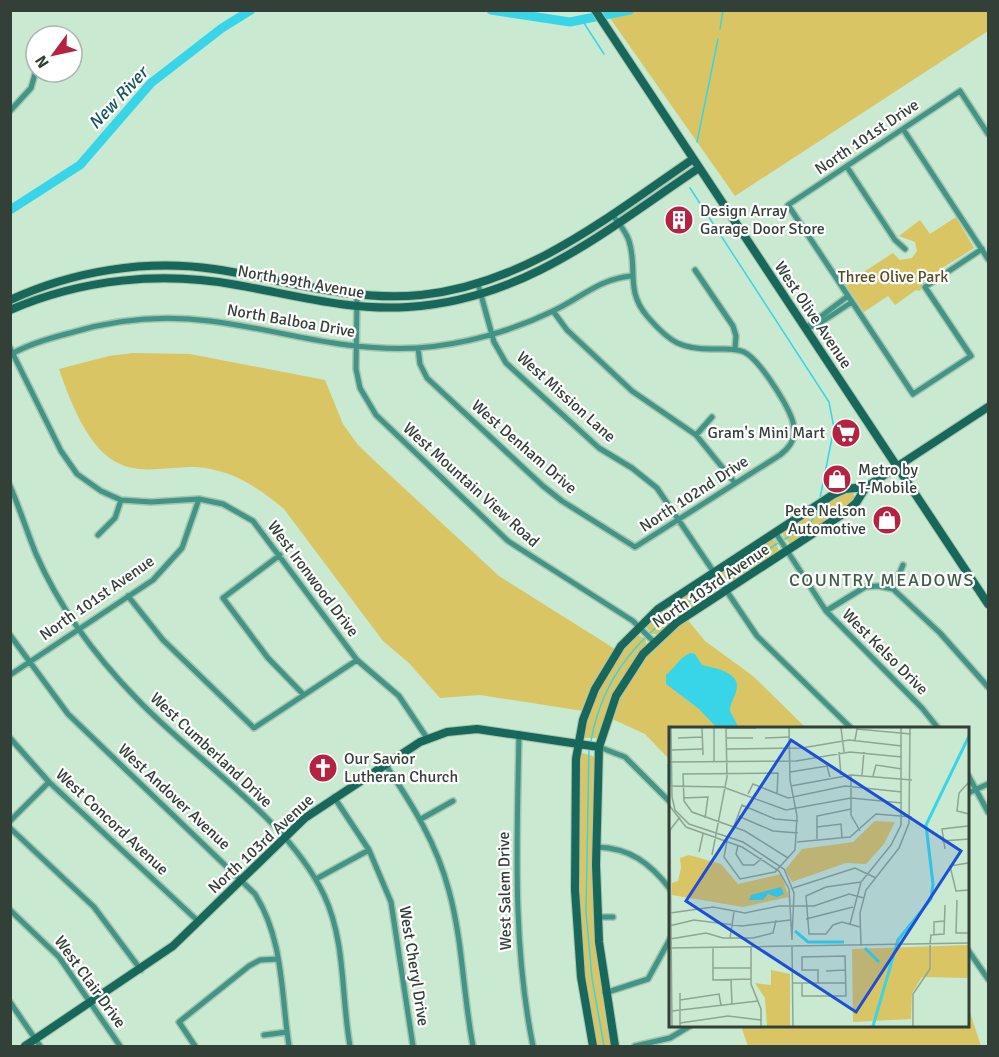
<svg xmlns="http://www.w3.org/2000/svg" width="999" height="1057" viewBox="0 0 999 1057" font-family="Signika,sans-serif">
<style>
.green{fill:#d9c564}
.water{fill:#38d5e9}
.lines{fill:none;stroke-linecap:round;stroke-linejoin:round}
.stream{stroke:#38d5e9;stroke-width:1.5}
.river{stroke:#38d5e9;stroke-width:9}
.street-casing{stroke:#a8c4af;stroke-width:8}
.secondary-casing{stroke:#a8c4af;stroke-width:10}
.street{stroke:#419586;stroke-width:5}
.secondary{stroke:#17675b;stroke-width:8}
.labels{text-anchor:middle;dominant-baseline:central;stroke-width:4.5;stroke-linejoin:round;paint-order:stroke}
.street-label{font-size:16px;fill:#334037;stroke:#fff}
.poi-label{font-size:16px;fill:#334037;stroke:#fff;text-anchor:start}
.park-label{font-size:16px;fill:#564d22;stroke:#fff}
.water-label{font-size:18px;font-style:italic;fill:#16555d;stroke:#fff}
.neighbourhood-label{font-size:18px;letter-spacing:1.5px;fill:#405d48;stroke:#fff}
.inset-river{fill:none;stroke:#38d5e9;stroke-width:3}
.inset-road{fill:none;stroke:#8da593;stroke-width:1.5}
.view{fill:#1d4ed8;fill-opacity:0.15;stroke:#1d4ed8;stroke-width:3}
.inset-edge{fill:none;stroke:#334037;stroke-width:3}
</style>
<rect width="100%" height="100%" fill="#c9e9d1"/>
<path class="green" d="M605 11H988V31L735 196Z
M956 217 974 248 925 279 920 291 916 290 895 305 888 296 864 312 845 284 893 253 900 260 912 258 917 251 915 242 899 236 920 220 930 234Z
M133 353 190 354 325 380 343 424 358 445 379 465 499 576 615 649 599 674 583 711 480 695 440 698 409 663 383 641 284 509C258 487 231 469 195 467 166 466 137 477 111 459 85 441 69 398 59 369L109 356Z
M852 491 855 497 850 505 790 544 783 536V530L840 493Z
M771 538 776 541 779 552 730 584 721 574 722 570Z
M711 578 718 587 715 594 658 634H652L645 626 660 610Z
M687 619 705 641 753 676 806 728H670V760L645 734 610 718C626 677 652 645 687 619Z
M636 633 646 640V647L617 686 598 738H585L583 733C594 696 608 661 636 633Z
M583 753 595 757 594 918 611 1046H595L586 1001 578 929 579 756Z
M968 1006 981 1046H748L741 1026H968Z"/>
<path class="water" d="M690 653 695 654 702 665C714 668 743 672 736 692 734 699 730 703 730 711L739 728H717L699 709 666 684V675C676 667 678 659 690 653Z"/>
<g class="lines">
<path class="stream" d="M582 20 604 54
M720 29 723 10
M697 142 718 39
M690 188 829 402 834 428 820 498
M782 541 810 523 820 508
M722 580 778 543
M591 741C605 662 655 623 718 582
M589 749 586 912 592 978 604 1046"/>
<path class="river" d="M491 10 570 22 630 10
M10 210 80 165 151 83 222 28 251 10"/>
<g class="street-casing">
<path id="street" d="M10 111 31 88 35 74
M903 129 988 259
M847 167 895 240 905 249
M982 249 925 287 971 356 913 394 788 205 960 91 988 134
M695 270 733 326 736 336 735 349
M478 284 494 342 506 363 599 448 632 468 657 488 757 636 851 728
M357 295 356 369 360 388 376 415 508 541 633 621 654 642
M553 311 567 330 632 391 696 435 735 483
M807 327 848 296
M805 329 817 325 852 302
M10 348 61 451 77 474 101 491 121 500 151 502 199 499 223 504 253 521 357 660 399 696 427 738
M418 348 420 364 427 378 543 486 562 501 635 547 780 455C789 448 796 439 794 428 793 411 759 359 744 352 735 348 727 349 717 349 682 350 670 343 647 316 625 290 638 269 629 241 626 231 618 223 612 214
M10 355C28 344 50 338 70 333 116 319 162 315 210 321 283 330 341 352 417 348 463 345 512 331 553 311 581 298 599 279 631 276
M696 435 712 417
M10 486C20 509 27 532 36 554 60 609 96 657 137 699 195 760 288 819 324 895 346 942 341 996 350 1046
M775 532 826 611 922 708 938 728
M98 535 115 518 121 500
M280 555 223 598 268 658 304 695
M893 589 903 565
M128 596 163 640 254 728 357 660
M826 611 865 587 878 586 893 589 940 633 988 687
M10 635 68 714 255 894C284 940 281 995 289 1046
M10 675 153 580 182 548 199 499
M519 734C517 840 512 943 533 1046
M10 738 49 782 199 922
M599 747 625 757 670 802
M385 764C412 804 437 844 449 891 463 942 463 995 473 1046
M968 775 988 812
M968 793 988 784
M334 797 369 850 391 902 413 1046
M421 819 453 801
M10 821 49 782
M10 828 94 907 141 970
M597 847C630 848 650 863 670 889
M316 879 369 850
M10 910 59 957 120 1046
M597 917H613
M968 950 988 979
M605 993 648 979 670 939
M10 1002 40 1046
M264 1035 287 1032
M195 1046 179 1022 249 966 260 960 278 959
M635 1046 670 1038 690 1026"/>
</g>
<g class="secondary-casing">
<path id="secondary" d="M595 10 988 604
M10 300C73 271 146 259 214 269 283 279 350 302 421 295 526 284 608 217 693 159
M10 310C82 279 161 271 237 285 294 295 350 311 408 307 525 300 606 230 699 168
M25 1046 173 946 305 818 420 742 447 732 477 729 599 747
M593 1046 581 977 575 890 576 759 583 720 595 689 621 646 658 609 834 494 845 489 866 487
M615 1046 599 942 596 865 599 747 616 696 643 654 676 623 843 514 856 503 866 487 988 407"/>
</g>
<use href="#street" class="street"/>
<use href="#secondary" class="secondary"/>
</g>
<defs>
<g id="building-disc" transform="scale(1.5)"><circle r="9.5" fill="#b52342" stroke="#fff"/><path d="M-4-6H4V6H1V3H-1V6H-4ZM-2.5-4.3h1.7v1.8h-1.7ZM.8-4.3h1.7v1.8H.8ZM-2.5-1h1.7V.8h-1.7ZM.8-1h1.7V.8H.8Z" fill="#fff"/></g>
<g id="supermarket-disc" transform="scale(1.5)"><circle r="9.5" fill="#b52342" stroke="#fff"/><path d="M-6-5.5h2.5l.6 2H6L4.5 2H-2.5L-4.4-4H-6ZM-1.5 3.2a1.3 1.3 0 1 0 .1 0ZM3 3.2a1.3 1.3 0 1 0 .1 0Z" fill="#fff"/></g>
<g id="shop-disc" transform="scale(1.5)"><circle r="9.5" fill="#b52342" stroke="#fff"/><path d="M-5-2.5h2.3a2.7 3.5 0 0 1 5.4 0H5L5.5 6h-11ZM-1.5-2.5h3a1.5 2.3 0 0 0-3 0Z" fill="#fff"/></g>
<g id="church-disc" transform="scale(1.5)"><circle r="9.5" fill="#b52342" stroke="#fff"/><path d="M-1.2-6h2.4v3.5h3.3v2.4h-3.3V6h-2.4V-.1h-3.3v-2.4h3.3Z" fill="#fff"/></g>
</defs>
<g fill-rule="evenodd">
<use href="#building-disc" x="679" y="220"/>
<use href="#supermarket-disc" x="846" y="433"/>
<use href="#shop-disc" x="837" y="479"/>
<use href="#shop-disc" x="887" y="520"/>
<use href="#church-disc" x="323" y="768"/>
</g>
<g class="labels">
<g class="street-label">
<text transform="translate(867 137) rotate(-34)">North 101st Drive</text>
<text transform="translate(301 282) rotate(10)">North 99th Avenue</text>
<text transform="translate(813 315) rotate(56)">West Olive Avenue</text>
<text transform="translate(291 321) rotate(10)">North Balboa Drive</text>
<text transform="translate(566 397) rotate(42)">West Mission Lane</text>
<text transform="translate(524 447) rotate(41)">West Denham Drive</text>
<text transform="translate(471 485) rotate(42)">West Mountain View Road</text>
<text transform="translate(694 494) rotate(-33)">North 102nd Drive</text>
<text transform="translate(313 579) rotate(53)">West Ironwood Drive</text>
<text transform="translate(711 586) rotate(-34)">North 103rd Avenue</text>
<text transform="translate(97 598) rotate(-35)">North 101st Avenue</text>
<text transform="translate(885 652) rotate(45)">West Kelso Drive</text>
<text transform="translate(211 750) rotate(43)">West Cumberland Drive</text>
<text transform="translate(174 797) rotate(43)">West Andover Avenue</text>
<text transform="translate(112 822) rotate(43)">West Concord Avenue</text>
<text transform="translate(261 844) rotate(-43)">North 103rd Avenue</text>
<text transform="translate(505 891) rotate(-91)">West Salem Drive</text>
<text transform="translate(414 966) rotate(81)">West Cheryl Drive</text>
<text transform="translate(90 982) rotate(54)">West Clair Drive</text>
</g>
<g class="poi-label">
<text x="700" y="211">Design Array<tspan x="700" dy="18">Garage Door Store</tspan></text>
<text x="825" y="433" text-anchor="end">Gram's Mini Mart</text>
<text x="858" y="470">Metro by<tspan x="858" dy="18">T-Mobile</tspan></text>
<text x="866" y="511" text-anchor="end">Pete Nelson<tspan x="866" dy="18">Automotive</tspan></text>
<text x="344" y="759">Our Savior<tspan x="344" dy="18">Lutheran Church</tspan></text>
</g>
<g class="park-label">
<text x="893" y="277">Three Olive Park</text>
</g>
<g class="water-label">
<text transform="translate(118 98) rotate(-47)">New River</text>
</g>
<g class="neighbourhood-label">
<text x="882" y="580">COUNTRY MEADOWS</text>
</g>
</g>
<g transform="translate(669 727)">
<rect width="300" height="300" fill="#c9e9d1"/>
<path d="M206 94 226 95 215 117 197 137 177 136 123 155 116 143 133 122 184 115ZM20 128 52 137 69 157 112 147 120 170 74 180 3 168V156L9 154 12 141 11 131ZM300 218V251L253 250 243 266 242 292 184 295 183 222ZM102 243 121 247V299H98L96 271 86 256 102 258Z" fill="#d9c564"/>
<path d="M112 160 115 167 108 170 99 167 94 173H80L82 168Z" fill="#38d5e9"/>
<path class="inset-river" d="M0 37V57M126 204 139 215H175M196 221 210 235M204 299 229 213 262 172 264 157 257 98 300 9"/>
<path class="inset-road" d="M2 1 3 70 6 83 20 97 74 115 115 142 125 166 123 212M33 1 34 28M45 1V35M57 1H87M172 1 175 25M9 11 33 10M58 11H84M96 11 121 10M186 13 188 2 242 7M58 22 133 21 180 13 233 19M2 23 33 22M170 25 172 48M1 35 127 34 181 25 233 30M121 45 158 39 161 50M182 48V88L191 104M193 48 195 25M204 49 207 38 233 42M300 55 290 66 288 84 300 87M0 59 54 60 117 83 182 71 233 76M122 59 182 48 243 53M79 67 84 57 119 71 176 59 233 65M108 68 109 46 14 47 15 74 23 85 76 104 119 131M14 71 39 70 36 91M0 78 17 100 73 120 110 144 120 162 123 213M69 89 104 104 129 106M65 99 73 78 106 92 129 94M148 100 172 97 173 111M59 109 55 130 71 152 106 145 126 123 128 89 121 53 120 1M148 112V89L182 82M273 114 300 112M128 115 181 110 207 87 243 90M69 118 67 127 74 138H85L93 131M276 122 273 102 299 99M30 125 34 107M43 128 58 50 57 1M299 136 281 139 287 164 300 163M300 136V72M300 150V176M124 161 186 141 207 151M288 173 287 206H300M1 186 44 180 76 186 110 179H145L180 167 195 171M137 192 184 180M181 197 192 155 222 118 232 98V1M0 199 25 193 73 199 121 193M191 200 173 195 164 198 157 207H140L137 169 157 160 192 155M265 208V195L275 194M61 211 65 185M1 212 37 206 54 211H84L104 206 107 193M261 217 262 208 275 207 276 178M192 219 191 186 197 163 230 121 240 96 241 1M44 220V253L82 252M82 220V257L92 282V299M123 220 124 299M0 221 300 216M44 241H82M157 244 176 243M62 253 63 277M123 256H177M133 256V269H177L176 229 133 230V243H149V256M11 266V299M11 273 50 267 52 278M3 284 89 274M11 296 59 289 92 293M3 299 1 103 11 90M244 299V267L261 242V218"/>
<path class="view" d="M122 13 292 124 187 285 17 174Z"/>
<rect width="300" height="300" class="inset-edge"/>
</g>
<rect width="999" height="1057" fill="none" stroke="#334037" stroke-width="24"/>
<g transform="translate(54 54) rotate(237)"><circle r="28" fill="#ffffff" stroke="#adb3af" stroke-width="1.5"/>
<path d="M0-4.5L10 22L0 15L-10 22Z" fill="#b52342"/>
<text y="-9" font-size="16" font-weight="bold" text-anchor="middle" fill="#334037">N</text>
</g>
</svg>
